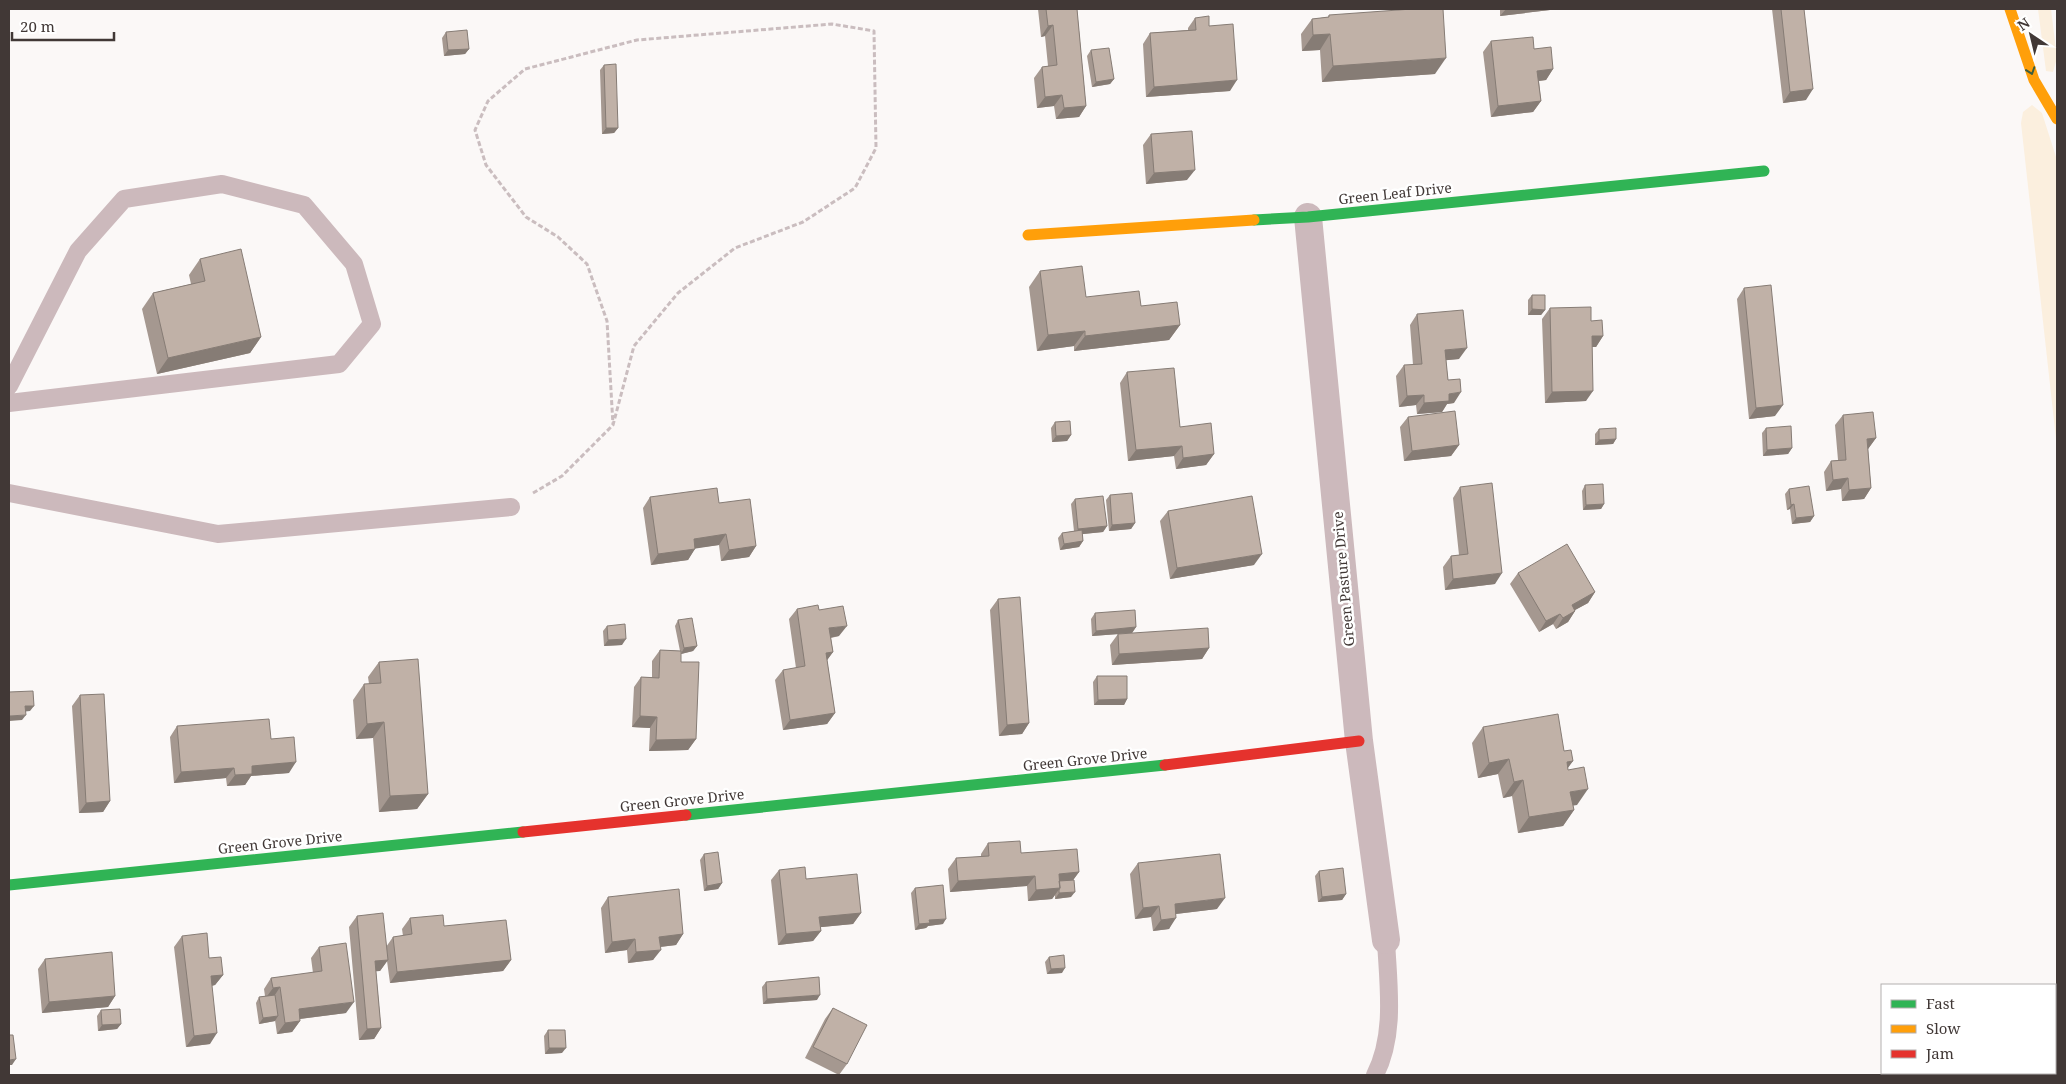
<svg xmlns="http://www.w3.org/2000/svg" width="2066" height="1084" viewBox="0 0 2066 1084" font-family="'Noto Serif',serif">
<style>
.green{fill:#fbefde}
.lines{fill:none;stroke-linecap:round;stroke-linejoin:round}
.path{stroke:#cabdbf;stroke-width:3;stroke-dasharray:5 2.5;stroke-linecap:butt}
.lane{stroke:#ccb9bc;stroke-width:18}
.street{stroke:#ccb9bc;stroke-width:28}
.fast{stroke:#30b455;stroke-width:11}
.slow{stroke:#ff9f0a;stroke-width:11}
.jam{stroke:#e5322d;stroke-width:11}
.wall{fill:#a59890}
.shaded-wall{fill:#867c75}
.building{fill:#c0b1a7;stroke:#867c75}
.oneway{stroke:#3c5d3f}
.labels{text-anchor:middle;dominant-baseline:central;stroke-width:5;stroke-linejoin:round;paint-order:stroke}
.street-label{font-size:14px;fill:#413836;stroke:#fff}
</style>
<rect width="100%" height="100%" fill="#fbf8f7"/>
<path class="green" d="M2038 9H2051L2057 58 2053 72 2046 71Z
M2032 105 2042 113 2057 160V448L2021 123 2023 112Z"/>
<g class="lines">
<path class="path" d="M533 493 562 476 613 425 634 346 678 293 735 248 803 222 855 188 876 148 874 31 832 24 637 40 525 69 488 101 475 130 486 165 526 217 558 237 587 264 607 321 613 425"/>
<path class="lane" d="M9 386 78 251 124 199 222 184 304 205 354 264 372 324 339 364 9 403
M9 493 218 534 511 507
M1375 1075C1396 1034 1388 984 1386 940"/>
<path class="street" d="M1308 217 1359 741 1386 940"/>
<path class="fast" d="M1254 220 1308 217 1764 171
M686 815 1165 765
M9 885 523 832"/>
<path class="slow" d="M2010 9 2034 80 2057 119
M1028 235 1254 220"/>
<path class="jam" d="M1165 765 1359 741
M523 832 686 815"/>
</g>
<path class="wall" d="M1038 9H1077L1086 106 1079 117 1056 119 1054 106 1037 108 1034 78 1042 67 1048 66 1045 36 1041 37Z
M1500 9H1551L1550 10 1500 16Z
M1772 9H1804L1806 100 1783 103Z
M1329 15 1435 74 1322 82 1320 50 1302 51 1301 34 1312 19 1328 17Z
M1195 18 1209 26 1230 91 1146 97 1143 44 1150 33 1188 30V28Z
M446 32 469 49 465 54 444 56 442 38Z
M1491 41 1534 49 1553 69 1546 80 1539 81 1541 101 1533 112 1491 117 1483 52Z
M1091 50 1114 79 1110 84 1092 87 1087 56Z
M604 65 618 128 614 133 602 134 600 70Z
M1151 134 1187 180 1146 184 1143 145Z
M200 259 261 337 250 353 157 374 142 309 153 293 191 284 189 275Z
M1040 271 1086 297 1141 306 1180 325 1169 340 1074 351V346L1037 351 1029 287Z
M1744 288 1775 416 1749 419 1737 299Z
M1532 295 1545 310 1541 315H1528V300Z
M1550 308 1591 321 1603 336 1596 347H1592L1586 401 1545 403 1542 319Z
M1417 314 1459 359 1446 360 1448 380 1454 403 1447 404 1442 412 1417 414 1416 405 1399 407 1396 376 1404 365H1413L1410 325Z
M1127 372 1180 427 1214 454 1206 465 1176 469 1174 456 1128 461 1120 383Z
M1843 415 1876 438 1868 449 1871 488 1864 499 1842 501 1841 489 1826 491 1824 472 1831 461 1838 460 1835 425Z
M1408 417 1459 445 1451 456 1404 461 1400 427Z
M1055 422 1071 435 1067 441 1052 442 1051 428Z
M1766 428 1792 448 1788 454 1763 456 1762 433Z
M1599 429 1616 439 1613 444 1595 445V434Z
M1585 485 1604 504 1601 509 1583 510 1582 491Z
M1460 487 1495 584 1445 590 1443 567 1451 556 1459 555 1453 498Z
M1789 489 1814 516 1810 522 1792 524 1790 509 1787 510 1785 494Z
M1110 495 1135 523 1131 529 1109 531 1106 500Z
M650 497 719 503 756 546 749 557 721 561 719 545 695 548 688 560 651 565 643 508Z
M1075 499 1107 526 1103 532 1082 534 1083 541 1079 547 1060 550 1058 538 1062 533 1074 531 1071 504Z
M1168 511 1254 565 1170 579 1160 521Z
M1518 573 1595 592 1588 603 1575 610V611L1568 622 1556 629 1553 624 1539 632 1510 584Z
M998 599 1029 723 1022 734 999 736 990 610Z
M797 609 819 610 839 636 831 638 833 652 827 660 835 713 827 724 783 730 775 680 783 670 796 668 789 619Z
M1095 613 1136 627 1132 633 1092 636 1091 619Z
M678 620 697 646 693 651 681 654V662L696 739 688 750 649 751 650 728 632 727 634 687 641 677H652V661L660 650 680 651 675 626Z
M607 626 622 645 604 646 603 631Z
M1118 634 1209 648 1202 659 1112 665 1110 645Z
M379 662 428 794 417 809 379 812 373 738 356 739 353 700 364 684H369L368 677Z
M1097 676 1127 699 1124 705H1094L1093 682Z
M80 695 110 801 103 812 79 813 72 706Z
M177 726 271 739 289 773 251 776 245 785 227 786 226 778 174 783 170 737Z
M1483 727 1564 751 1573 761 1567 768 1577 805H1573L1574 810 1563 826 1518 833 1512 796 1503 798 1498 774 1478 778 1472 743Z
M988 843 1079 872 1073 880 1071 897 1055 899V895L1052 899 1028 901 1027 886 950 892 948 869 956 858 981 857V854Z
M704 854 722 883 718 889 704 891 700 860Z
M1138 863 1217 909 1176 914 1169 929 1153 931 1151 917 1135 919 1130 874Z
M779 870 806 879 861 913 853 924 821 927V931L813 941 778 945 771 880Z
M1319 871 1346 894 1342 900 1318 902 1315 876Z
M915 888 943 924 928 926 926 928 915 930 911 893Z
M608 897 683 934 676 945 660 947 653 960 628 963 627 950 605 953 601 908Z
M357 916 386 947 393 937 403 936 402 929 410 918 444 926 511 960 503 971 390 983 387 961 380 971H376L381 1028 374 1039 359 1040 349 927Z
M182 936 209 958 223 975 215 985 212 986 210 1044 186 1047 174 947Z
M319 947 346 1013 300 1019V1021L292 1032 277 1034 275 1020V1021L259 1024 256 1003 259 997 265 996 264 989 271 978 313 973 311 958Z
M1049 957 1062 973 1047 974 1045 962Z
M45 959 115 996 108 1007 42 1013 38 969Z
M766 982 817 1000 763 1004 762 987Z
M833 1008 847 1064 839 1075 805 1058 825 1019Z
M101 1010 121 1024 117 1029 98 1031 97 1016Z
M548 1030 562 1053 545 1054 544 1036Z"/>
<path class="shaded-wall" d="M1506 9H1551L1550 10 1500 16Z
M1053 25 1045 36 1041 37 1048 26Z
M1330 34 1320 50 1302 51 1313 35Z
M469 49 465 54 444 56 448 50Z
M1446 58 1435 74 1322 82 1333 66Z
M1553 69 1546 80 1530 82 1537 71Z
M1114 79 1110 84 1092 87 1096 82Z
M1237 80 1230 91 1146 97 1154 87Z
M1813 89 1806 100 1783 103 1790 92Z
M1062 95 1054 106 1037 108 1045 97Z
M1541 101 1533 112 1491 117 1498 106Z
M1086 106 1079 117 1056 119 1064 108Z
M606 128H618L614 133 602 134Z
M1195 170 1187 180 1146 184 1154 173Z
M1532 309 1545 310 1541 315H1528Z
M1180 325 1169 340 1074 351 1085 336Z
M1085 331 1074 346 1037 351 1048 335Z
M1592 336H1603L1596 347H1584Z
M261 337 250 353 157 374 168 358Z
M1467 348 1459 359 1438 361 1445 350Z
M1593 391 1586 401 1545 403 1552 392Z
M1461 392 1454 403 1447 404 1442 412 1417 414 1424 403 1449 394Z
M1424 395 1416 405 1399 407 1407 396Z
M1783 405 1775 416 1749 419 1756 408Z
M1071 435 1067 441 1052 442 1056 436Z
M1876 438 1868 449 1867 439Z
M1616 439 1613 444 1595 445 1599 440Z
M1459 445 1451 456 1404 461 1412 451Z
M1182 446 1174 456 1128 461 1136 450Z
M1792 448 1788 454 1763 456 1767 450Z
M1214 454 1206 465 1176 469 1183 458Z
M1848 478 1841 489 1826 491 1833 480Z
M1871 488 1864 499 1842 501 1849 490Z
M1604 504 1601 509 1583 510 1586 505Z
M1794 504 1790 509 1787 510 1791 505Z
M1814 516 1810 522 1792 524 1796 518Z
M1135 523 1131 529 1109 531 1112 525Z
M1107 526 1103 532 1074 535 1078 529Z
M726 534 719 545 686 550 694 539Z
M1083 541 1079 547 1060 550 1064 544Z
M756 546 749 557 721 561 729 550Z
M695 549 688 560 651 565 658 554Z
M1262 554 1254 565 1170 579 1177 568Z
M1502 573 1495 584 1445 590 1453 579Z
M1595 592 1588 603 1564 616 1572 605Z
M1575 611 1568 622 1556 629 1563 618Z
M1560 614 1553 624 1539 632 1546 621Z
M847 626 839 636 822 639 829 628Z
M1136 627 1132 633 1092 636 1096 631Z
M626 639 622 645 604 646 608 640Z
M697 646 693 651 681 654 684 648Z
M1209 648 1202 659 1112 665 1119 654Z
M833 652 825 663 826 653Z
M1127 699 1124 705H1094L1098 700Z
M25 706H34L30 711 21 712Z
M835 713 827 724 783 730 790 720Z
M26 715 22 720 9 721V716Z
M640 716 657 717 650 728 632 727Z
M384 722 373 738 356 739 367 724Z
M1029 723 1022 734 999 736 1007 725Z
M696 739 688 750 649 751 656 740Z
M1509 759 1498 774 1478 778 1489 763Z
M1573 761 1562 776 1567 762Z
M296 762 289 773 251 776 245 785 227 786 235 775 252 766Z
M234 768 226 778 174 783 181 772Z
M1523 780 1512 796 1503 798 1514 782Z
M1588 789 1577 805 1559 808 1570 792Z
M428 794 417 809 379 812 390 796Z
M110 801 103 812 79 813 86 803Z
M1574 810 1563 826 1518 833 1529 817Z
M1079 872 1071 883 1058 884 1059 874Z
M1035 876 1027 886 950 892 958 881Z
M722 883 718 889 704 891 707 886Z
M1060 888 1052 899 1028 901 1036 890Z
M1075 892 1071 897 1055 899 1059 893Z
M1346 894 1342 900 1318 902 1322 897Z
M1225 898 1217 909 1167 915 1175 904Z
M1159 906 1151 917 1135 919 1143 908Z
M861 913 853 924 812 928 819 917Z
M1176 918 1169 929 1153 931 1161 920Z
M946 919 943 924 928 926 926 928 915 930 919 924 929 920Z
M821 931 813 941 778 945 786 934Z
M683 934 676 945 651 948 659 937Z
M635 939 627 950 605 953 612 942Z
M661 950 653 960 628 963 636 952Z
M388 960 380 971 368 972 375 961Z
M511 960 503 971 390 983 397 972Z
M1065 968 1062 973 1047 974 1051 969Z
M223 975 215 985 203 987 211 976Z
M280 987 273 998 265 999 273 988Z
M820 995 817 1000 763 1004 767 999Z
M115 996 108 1007 42 1013 49 1002Z
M354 1002 346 1013 291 1020 299 1009Z
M278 1016 275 1021 259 1024 263 1018Z
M300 1021 292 1032 277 1034 285 1023Z
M121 1024 117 1029 98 1031 102 1025Z
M381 1028 374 1039 359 1040 367 1029Z
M217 1033 210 1044 186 1047 194 1036Z
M549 1048H566L562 1053 545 1054Z
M16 1059 12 1065H9V1060Z"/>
<path class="building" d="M1046 9H1077L1086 106 1064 108 1062 95 1045 97 1042 67 1057 65 1053 25 1048 26Z
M1412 9H1443L1446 58 1333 66 1330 34 1313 35 1312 19 1329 17V15Z
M1781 9H1804L1813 89 1790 92Z
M1209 16V26L1233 24 1237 80 1154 87 1150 33 1196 30 1195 18Z
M467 30 469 49 448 50 446 32Z
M1533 37 1534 49 1551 47 1553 69 1537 71 1541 101 1498 106 1491 41Z
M1109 48 1114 79 1096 82 1091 50Z
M616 64 618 128H606L604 65Z
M1192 131 1195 170 1154 173 1151 134Z
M241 249 261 337 168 358 153 293 205 281 200 259Z
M1082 266 1086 297 1139 291 1141 306 1177 302 1180 325 1085 336V331L1048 335 1040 271Z
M1771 285 1783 405 1756 408 1744 288Z
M1532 295H1545V310L1532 309Z
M1591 307V321L1602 320 1603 336H1592L1593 391 1552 392 1550 308Z
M1463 310 1467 348 1445 350 1448 380 1460 379 1461 392 1449 394V401L1424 403V395L1407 396 1404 365 1422 364 1417 314Z
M1174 368 1180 427 1211 423 1214 454 1183 458 1182 446 1136 450 1127 372Z
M1455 411 1459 445 1412 451 1408 417Z
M1873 412 1876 438 1867 439 1871 488 1849 490 1848 478 1833 480 1831 461 1846 460 1843 415Z
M1070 421 1071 435 1056 436 1055 422Z
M1791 426 1792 448 1767 450 1766 428Z
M1616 428V439L1599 440V429Z
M1492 483 1502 573 1453 579 1451 556 1468 554 1460 487Z
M1603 484 1604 504 1586 505 1585 485Z
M1809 486 1814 516 1796 518 1794 504 1791 505 1789 489Z
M717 488 719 503 750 499 756 546 729 550 726 534 694 539 695 549 658 554 650 497Z
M1132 493 1135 523 1112 525 1110 495Z
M1103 496 1107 526 1078 529 1075 499Z
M1252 496 1262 554 1177 568 1168 511Z
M1082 530 1083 541 1064 544 1062 533Z
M1567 544 1595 592 1572 605 1575 611 1563 618 1560 614 1546 621 1518 573Z
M1020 597 1029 723 1007 725 998 599Z
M818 605 819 610 843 606 847 626 829 628 833 652 826 653 835 713 790 720 783 670 805 666 797 609Z
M1135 610 1136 627 1096 631 1095 613Z
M692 618 697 646 684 648 678 620Z
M625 624 626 639 608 640 607 626Z
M1208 628 1209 648 1119 654 1118 634Z
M660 650 681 651V662H699L696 739 656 740 657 717 640 716 641 677 659 678Z
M418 659 428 794 390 796 384 722 367 724 364 684 381 683 379 662Z
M1097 676H1127V699L1098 700Z
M33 691 34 706H25L26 715 9 716V692Z
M104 694 110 801 86 803 80 695Z
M1558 714 1564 751 1571 750 1573 761 1567 762 1568 770 1584 767 1588 789 1570 792 1574 810 1529 817 1523 780 1514 782 1509 759 1489 763 1483 727Z
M269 719 271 739 294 737 296 762 252 766V774L235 775 234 768 181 772 177 726Z
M1020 841 1021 853 1077 849 1079 872 1059 874 1060 888 1036 890 1035 876 958 881 956 858 989 856 988 843Z
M718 852 722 883 707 886 704 854Z
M1220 854 1225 898 1175 904 1176 918 1161 920 1159 906 1143 908 1138 863Z
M805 867 806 879 857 874 861 913 819 917 821 931 786 934 779 870Z
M1343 868 1346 894 1322 897 1319 871Z
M1074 880 1075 892 1059 893V890L1060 888 1059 881Z
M943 885 946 919 929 920 930 923 919 924 915 888Z
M679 889 683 934 659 937 661 950 636 952 635 939 612 942 608 897Z
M383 913 388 960 375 961 381 1028 367 1029 357 916Z
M443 915 444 926 506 920 511 960 397 972 393 937 412 934 410 918Z
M207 933 209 958 221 957 223 975 211 976 217 1033 194 1036 182 936Z
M346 943 354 1002 299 1009 300 1021 285 1023 280 987 273 988 271 978 322 971 319 947Z
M112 952 115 996 49 1002 45 959Z
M1064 955 1065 968 1051 969 1049 957Z
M819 977 820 995 767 999 766 982Z
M275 995 278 1016 263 1018 259 997Z
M833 1008 867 1025 847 1064 813 1047Z
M120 1009 121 1024 102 1025 101 1010Z
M548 1030H565L566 1048H549Z
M9 1035H13L16 1059 9 1060Z"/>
<defs><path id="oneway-chevron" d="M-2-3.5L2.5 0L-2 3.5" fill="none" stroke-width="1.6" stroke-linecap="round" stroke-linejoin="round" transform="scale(1.25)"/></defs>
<use class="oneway" href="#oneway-chevron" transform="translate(2031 71) rotate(71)"/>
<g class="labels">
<g class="street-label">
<text transform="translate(1395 193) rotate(-6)">Green Leaf Drive</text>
<text transform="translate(1343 579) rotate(-95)">Green Pasture Drive</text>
<text transform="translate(1085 759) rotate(-6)">Green Grove Drive</text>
<text transform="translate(682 800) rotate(-6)">Green Grove Drive</text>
<text transform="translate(280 842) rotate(-6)">Green Grove Drive</text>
</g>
</g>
<rect width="2066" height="1084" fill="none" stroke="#413836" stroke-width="20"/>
<rect x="1881" y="984" width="175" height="90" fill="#ffffff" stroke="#b3afaf"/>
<rect x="1891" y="1000" width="25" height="8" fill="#30b455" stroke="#b3afaf"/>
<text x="1926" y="1009" font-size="15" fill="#413836">Fast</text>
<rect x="1891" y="1025" width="25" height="8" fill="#ff9f0a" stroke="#b3afaf"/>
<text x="1926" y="1034" font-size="15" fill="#413836">Slow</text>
<rect x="1891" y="1050" width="25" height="8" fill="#e5322d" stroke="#b3afaf"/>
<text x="1926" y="1059" font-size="15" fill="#413836">Jam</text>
<g transform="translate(2031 35) rotate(325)" stroke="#ffffff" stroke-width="4" paint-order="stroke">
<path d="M0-4L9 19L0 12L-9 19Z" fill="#413836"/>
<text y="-8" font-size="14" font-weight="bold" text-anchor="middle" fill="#413836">N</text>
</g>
<path d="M12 32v8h102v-8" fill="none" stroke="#413836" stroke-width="2.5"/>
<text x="20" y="32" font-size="15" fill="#413836" stroke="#ffffff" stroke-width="4" paint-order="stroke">20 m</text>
</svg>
